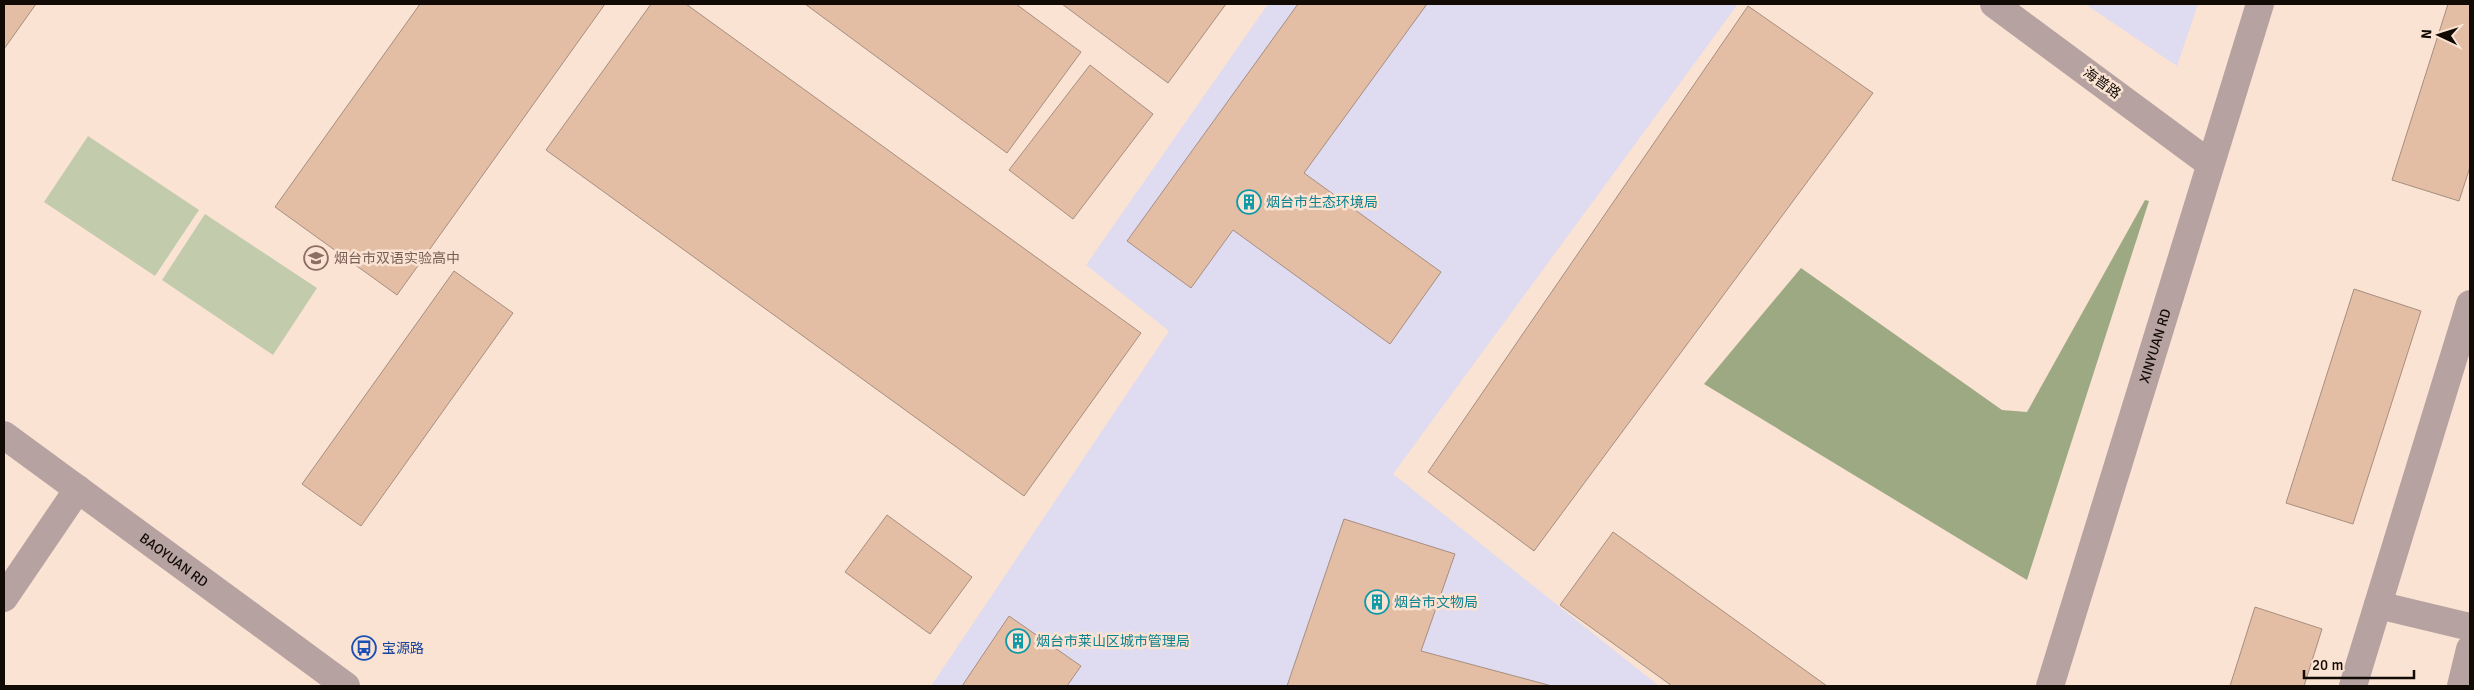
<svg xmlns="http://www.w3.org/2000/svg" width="2474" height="690" viewBox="0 0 2474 690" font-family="Signika,'Noto Sans SC',sans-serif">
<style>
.commercial{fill:#dfdbf0}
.green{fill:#c2ccac}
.forest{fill:#9da983}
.building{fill:#e3bda4;stroke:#a68f80}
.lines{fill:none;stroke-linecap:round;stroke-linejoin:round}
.minor{stroke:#b7a2a2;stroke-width:28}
.labels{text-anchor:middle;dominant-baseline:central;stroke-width:5;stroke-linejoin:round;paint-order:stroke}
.street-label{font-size:14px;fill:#110a05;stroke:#fbe3d3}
.culture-label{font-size:14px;fill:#0d838f;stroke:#fbe3d3;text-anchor:start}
.education-label{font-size:14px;fill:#785e54;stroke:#fbe3d3;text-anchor:start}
.transit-label{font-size:14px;fill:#164399;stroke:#fbe3d3;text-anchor:start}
</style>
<rect width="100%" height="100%" fill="#fbe3d3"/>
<path class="commercial" d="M1268 4H1738L1393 474 1659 686H931L1169 331 1086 265Z
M2085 4H2198L2177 66Z"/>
<path class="green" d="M88 136 199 210 155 276 44 202Z
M205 214 317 288 273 355 162 280Z"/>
<path class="forest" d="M2145 200 2149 201 2027 580 1704 384 1801 268 2002 410 2027 412Z"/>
<path class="building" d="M4 4H36L4 49Z
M420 4H605L397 295 275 207Z
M651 4H686L1141 333 1024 496 546 150Z
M805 4H1016L1081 52 1007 153Z
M1062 4H1226L1168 83Z
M1298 4H1427L1304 173 1441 272 1390 344 1233 230 1191 288 1127 241Z
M2448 4H2470V167L2459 201 2392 180Z
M1748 6 1873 93 1534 551 1428 472Z
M1090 65 1153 114 1073 219 1009 170Z
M454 271 513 313 361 526 302 484Z
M2354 289 2421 311 2353 524 2286 503Z
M887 515 972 577 930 634 845 572Z
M1344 519 1455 554 1421 651 1552 686H1287Z
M1613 532 1827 686H1672L1560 605Z
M2255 607 2322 629 2304 686H2230Z
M1009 616 1081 666 1067 686H962Z"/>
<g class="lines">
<g class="minor">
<path d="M1994 4 2209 163"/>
<path id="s1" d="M4 435 346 686"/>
<path d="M4 598 78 489"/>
<path d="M2378 605 2470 627"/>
<path id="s2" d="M2050 686 2260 4"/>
<path d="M2353 686 2470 304"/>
<path d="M2461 686 2470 649"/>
</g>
</g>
<defs>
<g id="building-ring" transform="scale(1.25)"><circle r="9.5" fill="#fbe3d3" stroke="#0f9aa8" stroke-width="1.5"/><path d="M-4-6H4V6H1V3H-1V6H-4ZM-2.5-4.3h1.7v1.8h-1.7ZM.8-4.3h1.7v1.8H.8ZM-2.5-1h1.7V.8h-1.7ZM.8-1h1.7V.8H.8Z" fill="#0f9aa8"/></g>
<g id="school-ring" transform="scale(1.25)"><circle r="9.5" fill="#fbe3d3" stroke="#8d6e63" stroke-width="1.5"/><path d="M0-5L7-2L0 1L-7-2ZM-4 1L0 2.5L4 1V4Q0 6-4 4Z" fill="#8d6e63"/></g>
<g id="bus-ring" transform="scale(1.25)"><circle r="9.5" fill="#fbe3d3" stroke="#1a4fb4" stroke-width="1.5"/><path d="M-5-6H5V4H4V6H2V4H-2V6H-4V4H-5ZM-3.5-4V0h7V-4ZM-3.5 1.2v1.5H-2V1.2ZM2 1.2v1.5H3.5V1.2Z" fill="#1a4fb4"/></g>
</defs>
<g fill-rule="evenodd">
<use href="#building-ring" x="1249" y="202"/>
<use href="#school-ring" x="316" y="258"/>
<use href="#building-ring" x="1377" y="602"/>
<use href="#building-ring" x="1018" y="641"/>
<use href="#bus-ring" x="364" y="648"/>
</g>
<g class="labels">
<g class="street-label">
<text transform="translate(2102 83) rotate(36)">海普路</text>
<text stroke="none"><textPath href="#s2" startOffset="356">XINYUAN RD</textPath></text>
<text stroke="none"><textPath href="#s1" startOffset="211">BAOYUAN RD</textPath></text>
</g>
<g class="culture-label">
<text x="1266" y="202">烟台市生态环境局</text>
<text x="1394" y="602">烟台市文物局</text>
<text x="1036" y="641">烟台市莱山区城市管理局</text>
</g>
<g class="education-label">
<text x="334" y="258">烟台市双语实验高中</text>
</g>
<g class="transit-label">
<text x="382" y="648">宝源路</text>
</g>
</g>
<rect width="2474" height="690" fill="none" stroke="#110a05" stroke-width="10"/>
<g transform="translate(2439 35) rotate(274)" stroke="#fbe3d3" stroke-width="4" paint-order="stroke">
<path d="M0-4L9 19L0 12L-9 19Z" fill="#110a05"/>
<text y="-8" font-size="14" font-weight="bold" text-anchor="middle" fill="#110a05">N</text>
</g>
<path d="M2304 670v8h110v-8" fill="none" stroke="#110a05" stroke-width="2.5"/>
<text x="2312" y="670" font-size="15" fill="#110a05" stroke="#fbe3d3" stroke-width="4" paint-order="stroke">20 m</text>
</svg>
